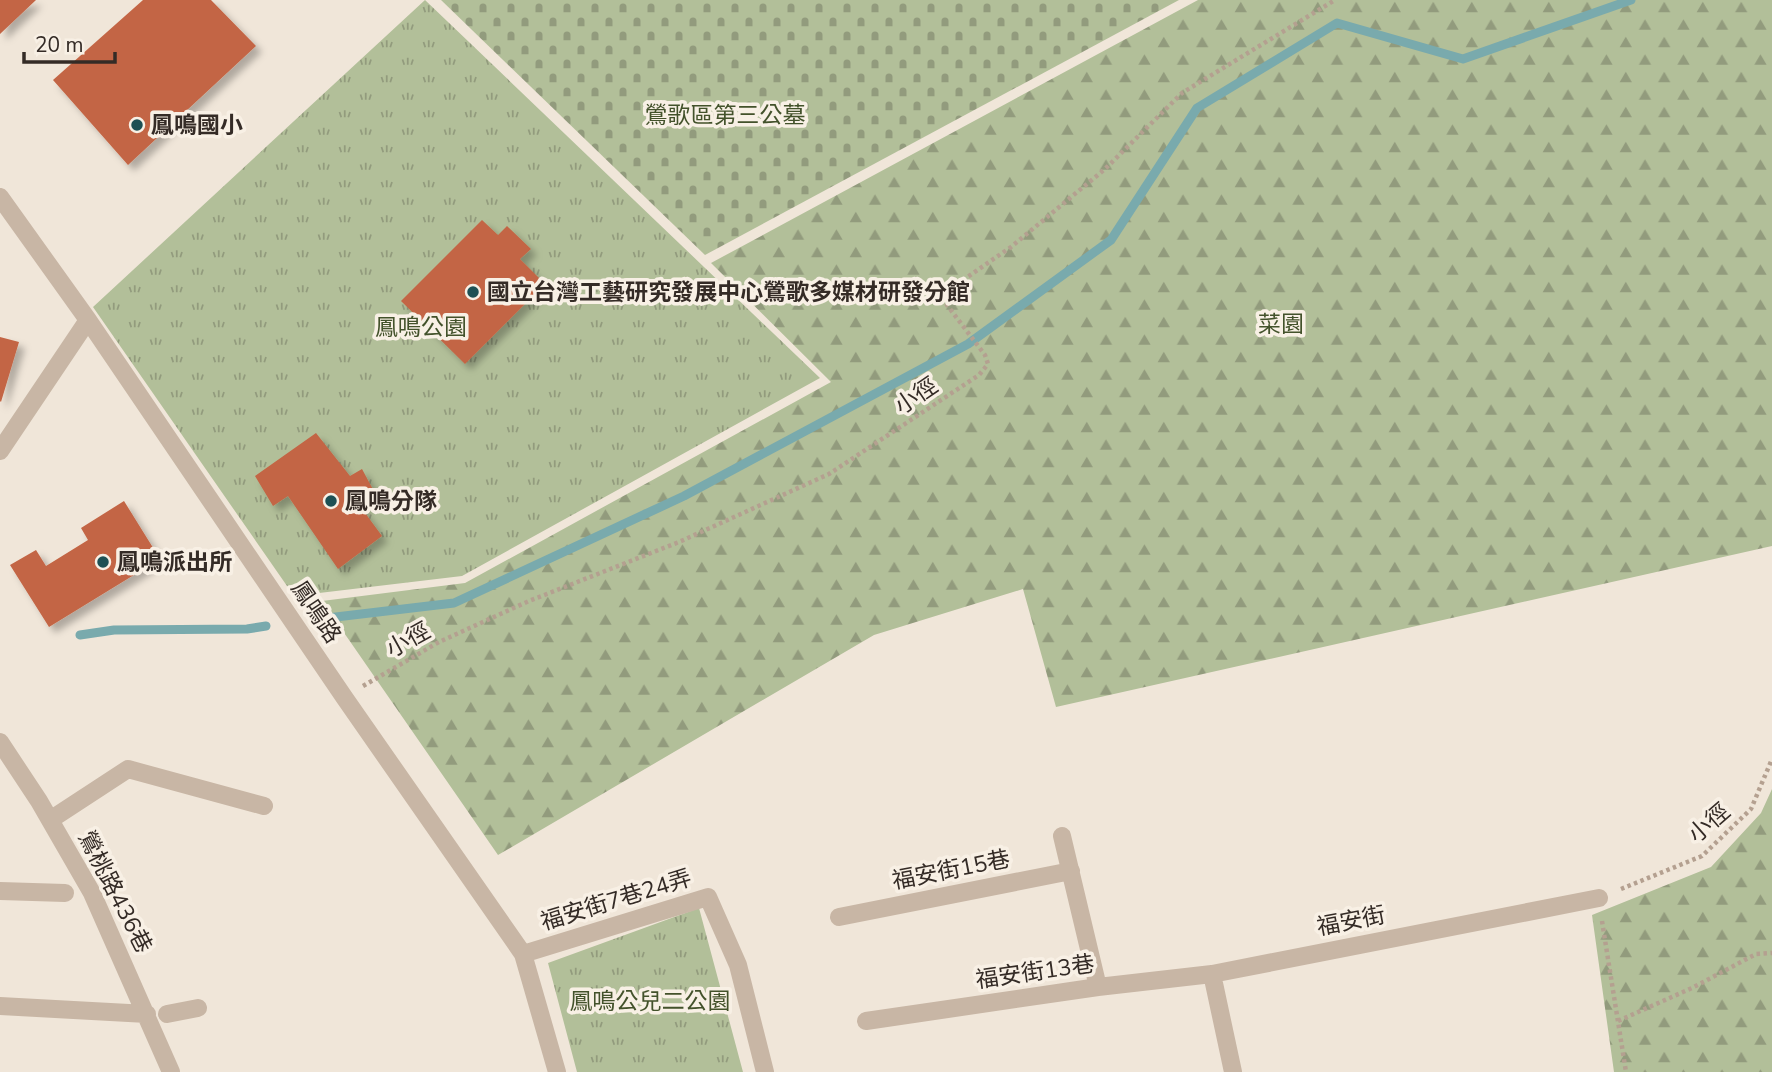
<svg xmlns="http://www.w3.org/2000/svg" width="1772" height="1072" viewBox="0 0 1772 1072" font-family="'Nunito Sans','Noto Sans TC',sans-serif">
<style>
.grass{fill:url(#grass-tufts)}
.forest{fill:url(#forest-firs)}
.cemetery{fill:url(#cemetery-stones)}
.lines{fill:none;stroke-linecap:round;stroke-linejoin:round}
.stream{stroke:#79aaad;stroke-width:9}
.building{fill:#c36544;filter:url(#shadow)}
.path{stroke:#b4a090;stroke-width:4.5;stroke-dasharray:3.5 3.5;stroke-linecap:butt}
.minor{stroke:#c8b6a5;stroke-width:18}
.poi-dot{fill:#1d5054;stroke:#f8f0e5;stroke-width:2.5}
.labels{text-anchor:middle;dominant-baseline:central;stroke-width:7;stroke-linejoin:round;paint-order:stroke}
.park-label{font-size:23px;fill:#43522b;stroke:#f8f0e5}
.poi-label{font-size:23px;font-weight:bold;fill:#342b26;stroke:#f8f0e5;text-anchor:start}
.street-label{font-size:23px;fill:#342b26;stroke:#f8f0e5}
</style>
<defs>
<pattern id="grass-tufts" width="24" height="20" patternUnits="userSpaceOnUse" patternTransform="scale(1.75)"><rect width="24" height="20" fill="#b2bf99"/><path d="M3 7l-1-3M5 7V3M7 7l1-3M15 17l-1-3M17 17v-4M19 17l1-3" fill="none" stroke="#929b7d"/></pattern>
<pattern id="forest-firs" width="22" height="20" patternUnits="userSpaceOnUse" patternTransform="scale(1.75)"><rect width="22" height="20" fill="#b2bf99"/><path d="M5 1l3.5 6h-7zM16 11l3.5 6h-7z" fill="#929b7d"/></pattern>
<pattern id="cemetery-stones" width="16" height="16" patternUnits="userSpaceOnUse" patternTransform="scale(1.75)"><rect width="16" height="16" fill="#b2bf99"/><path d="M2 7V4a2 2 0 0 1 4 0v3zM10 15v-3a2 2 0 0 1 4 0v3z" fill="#929b7d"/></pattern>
<filter id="shadow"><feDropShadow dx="6" dy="6" stdDeviation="3.5" flood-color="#0004"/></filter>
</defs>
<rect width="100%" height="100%" fill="#f0e6d9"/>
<path class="grass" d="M425 0 820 378 462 576 294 596 93 307Z
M699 908 743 1072H577L548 963Z"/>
<path class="forest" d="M1198 0H1772V546L1056 707 1023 589 874 635 498 855 322 601 465 583 831 382 711 263Z
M1772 789V1072H1614L1592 915 1711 867 1761 813Z"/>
<path class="cemetery" d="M441 0H1179L705 255Z"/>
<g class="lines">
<path class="stream" d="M319 619 454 603 684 496 968 344 1111 240 1197 108 1337 23 1463 59 1631 0
M80 635 114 630 247 629 266 626"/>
</g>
<path class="building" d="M0 0H36L0 34Z
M143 0H211L256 46 128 165 53 80Z
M482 220 498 235 507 226 531 249 520 259 545 284 465 364 401 301Z
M0 337 19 342 1 402 0 401Z
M316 433 350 476 362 469 377 497 360 506 382 536 338 569 288 496 273 506 255 476Z
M124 501 160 559 49 627 10 565 36 550 46 566 88 540 81 528Z"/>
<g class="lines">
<path class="path" d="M363 686 439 642 529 601 679 542 829 474 979 375 988 364 985 355 947 305 945 296 950 289 1011 247 1105 169 1182 93 1335 0
M1621 889 1702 856 1751 809 1772 759
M1602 921 1626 1072
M1618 1021 1692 988 1756 954 1772 953"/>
<path class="minor" d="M0 197 88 320 344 697 523 954 557 1072
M0 451 88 320
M0 742 39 801 92 893 171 1072
M50 820 128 769 264 806
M1062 836 1098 987
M0 891 65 893
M839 917 1071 871
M523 954 708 897 738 965 765 1072
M1212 974 1233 1072
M0 1006 147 1014
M167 1014 198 1008
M866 1021 1098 987 1212 974 1599 898"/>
</g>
<g class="poi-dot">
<circle cx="137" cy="125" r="7"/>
<circle cx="473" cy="292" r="7"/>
<circle cx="331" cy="501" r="7"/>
<circle cx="103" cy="562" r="7"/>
</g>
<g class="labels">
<g class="park-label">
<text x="725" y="115">鶯歌區第三公墓</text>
<text x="1281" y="324">菜園</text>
<text x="421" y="327">鳳鳴公園</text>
<text x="650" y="1001">鳳鳴公兒二公園</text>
</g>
<g class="poi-label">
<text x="151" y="125">鳳鳴國小</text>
<text x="487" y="292">國立台灣工藝研究發展中心鶯歌多媒材研發分館</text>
<text x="345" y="501">鳳鳴分隊</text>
<text x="117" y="562">鳳鳴派出所</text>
</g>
<g class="street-label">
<text transform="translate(916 396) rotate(-34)">小徑</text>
<text transform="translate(316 612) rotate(56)">鳳鳴路</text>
<text transform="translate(408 640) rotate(-29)">小徑</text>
<text transform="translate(1709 823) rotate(-41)">小徑</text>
<text transform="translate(951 870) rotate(-11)">福安街15巷</text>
<text transform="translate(115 892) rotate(63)">鶯桃路436巷</text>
<text transform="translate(616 900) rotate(-17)">福安街7巷24弄</text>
<text transform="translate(1351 921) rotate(-11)">福安街</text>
<text transform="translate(1035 972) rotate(-8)">福安街13巷</text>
</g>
</g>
<path d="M24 52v10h91v-10" fill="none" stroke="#342b26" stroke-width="3.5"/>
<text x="35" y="52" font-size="21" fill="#342b26" stroke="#f8f0e5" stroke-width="5" paint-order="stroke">20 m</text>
</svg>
